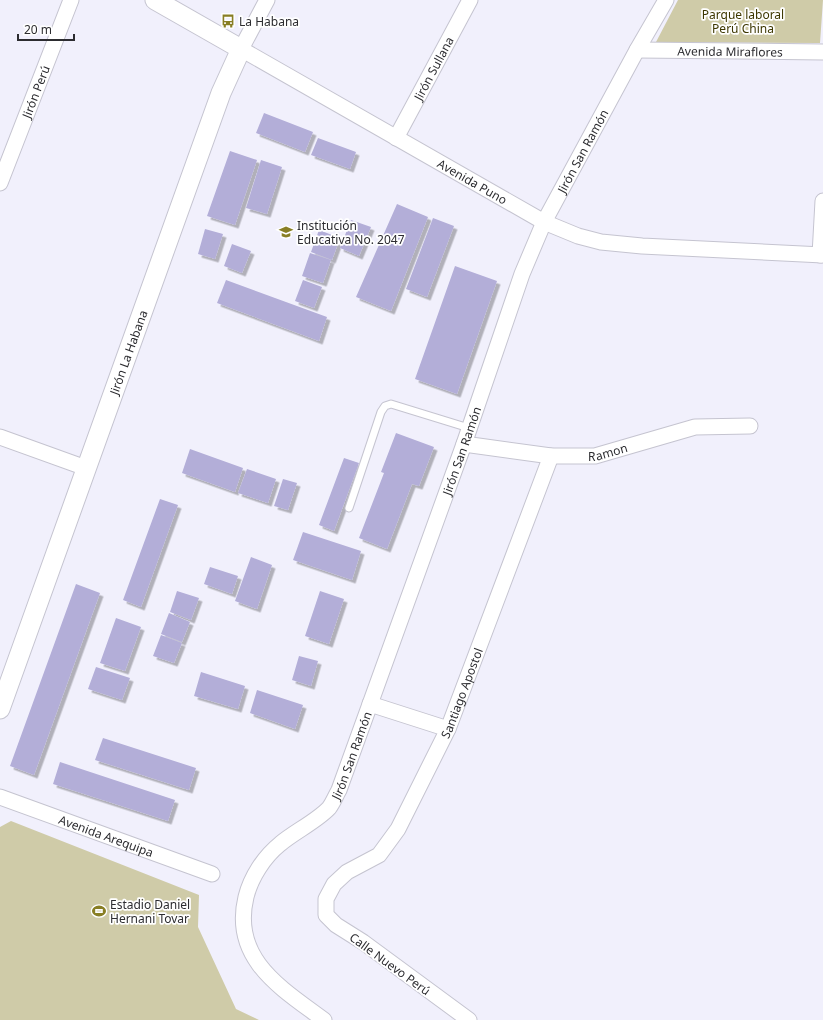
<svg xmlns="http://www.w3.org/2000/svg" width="823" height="1020" viewBox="0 0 823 1020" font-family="'Noto Sans',sans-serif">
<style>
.green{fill:#cfcba8}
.building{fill:#b3aed8;filter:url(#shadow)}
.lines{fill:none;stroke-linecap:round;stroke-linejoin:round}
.service-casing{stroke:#c5c4d0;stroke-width:9}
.minor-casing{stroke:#c5c4d0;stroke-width:17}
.tertiary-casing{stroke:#c5c4d0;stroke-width:21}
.service{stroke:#fff;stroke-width:7}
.minor{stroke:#fff;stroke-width:15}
.tertiary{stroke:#fff;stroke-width:19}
.labels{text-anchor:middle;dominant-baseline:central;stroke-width:3.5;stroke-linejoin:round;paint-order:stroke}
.park-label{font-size:12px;fill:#3d3700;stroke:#fff}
.poi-label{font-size:12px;fill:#2c2c30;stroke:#fff;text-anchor:start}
.street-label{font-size:12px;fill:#2c2c30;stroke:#fff}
</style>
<defs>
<filter id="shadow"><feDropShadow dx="3.5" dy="3.5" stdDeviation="0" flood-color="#0004"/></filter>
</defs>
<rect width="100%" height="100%" fill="#f1f0fc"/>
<path class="green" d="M678 0H823L820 43 656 42Z
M11 821 199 895 198 927 236 1009 259 1020H0V827Z"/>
<path class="building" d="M264 113 313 132 305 152 256 133Z
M318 138 356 152 350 169 311 155Z
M230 151 257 160 235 225 207 216Z
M261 160 282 167 267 214 246 208Z
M397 204 428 217 391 311 356 297Z
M433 218 454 226 427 297 406 289Z
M351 220 371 227 359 256 340 248Z
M205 229 223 234 215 259 198 254Z
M319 230 340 238 332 260 311 252Z
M232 244 251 251 242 273 224 266Z
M310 253 331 260 323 283 302 276Z
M455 266 497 281 457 394 415 379Z
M226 280 327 317 319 341 217 303Z
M303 280 322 287 314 308 295 301Z
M396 433 434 447 419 486 412 484 387 549 359 538 384 473 381 472Z
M190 449 243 468 235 492 182 473Z
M344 458 359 463 334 531 319 525Z
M247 469 276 479 268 503 238 493Z
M283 479 297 483 288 510 274 506Z
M160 499 178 505 141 607 123 600Z
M303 532 361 551 352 580 293 560Z
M251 557 272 565 257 609 235 601Z
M210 567 238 576 232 594 204 584Z
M76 584 100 593 34 775 10 766Z
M177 591 199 598 191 620 170 612Z
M320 591 344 599 329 644 305 636Z
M169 613 190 622 182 642 161 634Z
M116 618 141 627 125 671 100 663Z
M161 635 182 643 174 663 153 656Z
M299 656 318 661 311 686 292 680Z
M96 667 130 678 122 700 88 689Z
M201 672 245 686 238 709 194 696Z
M257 690 303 705 295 729 250 713Z
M103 738 196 768 189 790 95 760Z
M60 762 175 800 168 821 53 784Z"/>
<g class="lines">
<g class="service-casing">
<path id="service" d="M349 508 381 412 385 406 391 404 469 428"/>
</g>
<g class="minor-casing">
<g id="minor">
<path id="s1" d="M267 0 241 49 544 222 578 236 601 242 642 246 823 255"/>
<path id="s2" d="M637 50 823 52"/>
<path id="s3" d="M396 138 470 0"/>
<path id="s4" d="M0 183 71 0"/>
<path d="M820 255 823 201"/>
<path d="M0 437 86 468"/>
<path id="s5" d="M464 444 551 456H595L695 427 750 426"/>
<path d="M370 704 448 729"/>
<path id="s6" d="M0 797 212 874"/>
<path id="s7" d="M324 1020C281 988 231 959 246 897 251 877 264 857 280 844 294 832 317 821 329 808 333 803 336 795 339 790L464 444 522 274 544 222 637 50 666 0"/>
<path id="s8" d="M469 1020 363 942 336 925 326 915V899L334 884 347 872 379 855 398 829 448 729 551 456"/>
</g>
</g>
<g class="tertiary-casing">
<g id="tertiary">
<path id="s9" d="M0 709 221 93 241 49 155 0"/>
</g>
</g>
<use href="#service" class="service"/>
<use href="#minor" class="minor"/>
<use href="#tertiary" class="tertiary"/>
</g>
<defs>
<g id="bus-bare" transform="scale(1.08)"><path d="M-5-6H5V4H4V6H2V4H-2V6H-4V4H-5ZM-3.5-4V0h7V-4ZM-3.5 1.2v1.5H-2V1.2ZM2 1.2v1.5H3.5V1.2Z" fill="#887e24" stroke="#fff" stroke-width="2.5" paint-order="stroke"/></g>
<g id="school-bare" transform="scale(1.08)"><path d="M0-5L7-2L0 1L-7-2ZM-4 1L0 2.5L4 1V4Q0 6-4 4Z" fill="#887e24" stroke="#fff" stroke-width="2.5" paint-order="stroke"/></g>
<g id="stadium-bare" transform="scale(1.08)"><path d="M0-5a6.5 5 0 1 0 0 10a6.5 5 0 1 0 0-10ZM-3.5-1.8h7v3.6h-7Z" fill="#887e24" stroke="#fff" stroke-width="2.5" paint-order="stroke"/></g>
</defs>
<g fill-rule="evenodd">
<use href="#bus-bare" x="228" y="21"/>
<use href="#school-bare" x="286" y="232"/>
<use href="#stadium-bare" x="99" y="911"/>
</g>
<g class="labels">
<g class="park-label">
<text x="743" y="14">Parque laboral<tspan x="743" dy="14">Perú China</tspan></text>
</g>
<g class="poi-label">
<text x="239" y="21">La Habana</text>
<text x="297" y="225">Institución<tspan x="297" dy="14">Educativa No. 2047</tspan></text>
<text x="110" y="904">Estadio Daniel<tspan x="110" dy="14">Hernani Tovar</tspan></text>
</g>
<g class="street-label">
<text stroke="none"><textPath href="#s2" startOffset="93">Avenida Miraflores</textPath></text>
<text stroke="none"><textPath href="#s3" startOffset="79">Jirón Sullana</textPath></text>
<text stroke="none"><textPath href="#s4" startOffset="98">Jirón Perú</textPath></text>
<text stroke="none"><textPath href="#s7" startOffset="987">Jirón San Ramón</textPath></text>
<text stroke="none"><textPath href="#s1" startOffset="322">Avenida Puno</textPath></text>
<text stroke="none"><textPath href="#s9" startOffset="379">Jirón La Habana</textPath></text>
<text stroke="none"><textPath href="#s7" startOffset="663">Jirón San Ramón</textPath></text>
<text stroke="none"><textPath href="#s5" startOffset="145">Ramon</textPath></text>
<text stroke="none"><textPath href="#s8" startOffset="447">Santiago Apostol</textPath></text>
<text stroke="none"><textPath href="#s7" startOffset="339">Jirón San Ramón</textPath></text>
<text stroke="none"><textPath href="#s6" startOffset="113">Avenida Arequipa</textPath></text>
<text transform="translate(390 964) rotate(36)">Calle Nuevo Perú</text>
</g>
</g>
<path d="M18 34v6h56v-6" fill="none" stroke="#2c2c30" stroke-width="2"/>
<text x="24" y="34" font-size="12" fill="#2c2c30" stroke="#ffffff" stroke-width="3" paint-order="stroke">20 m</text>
</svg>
